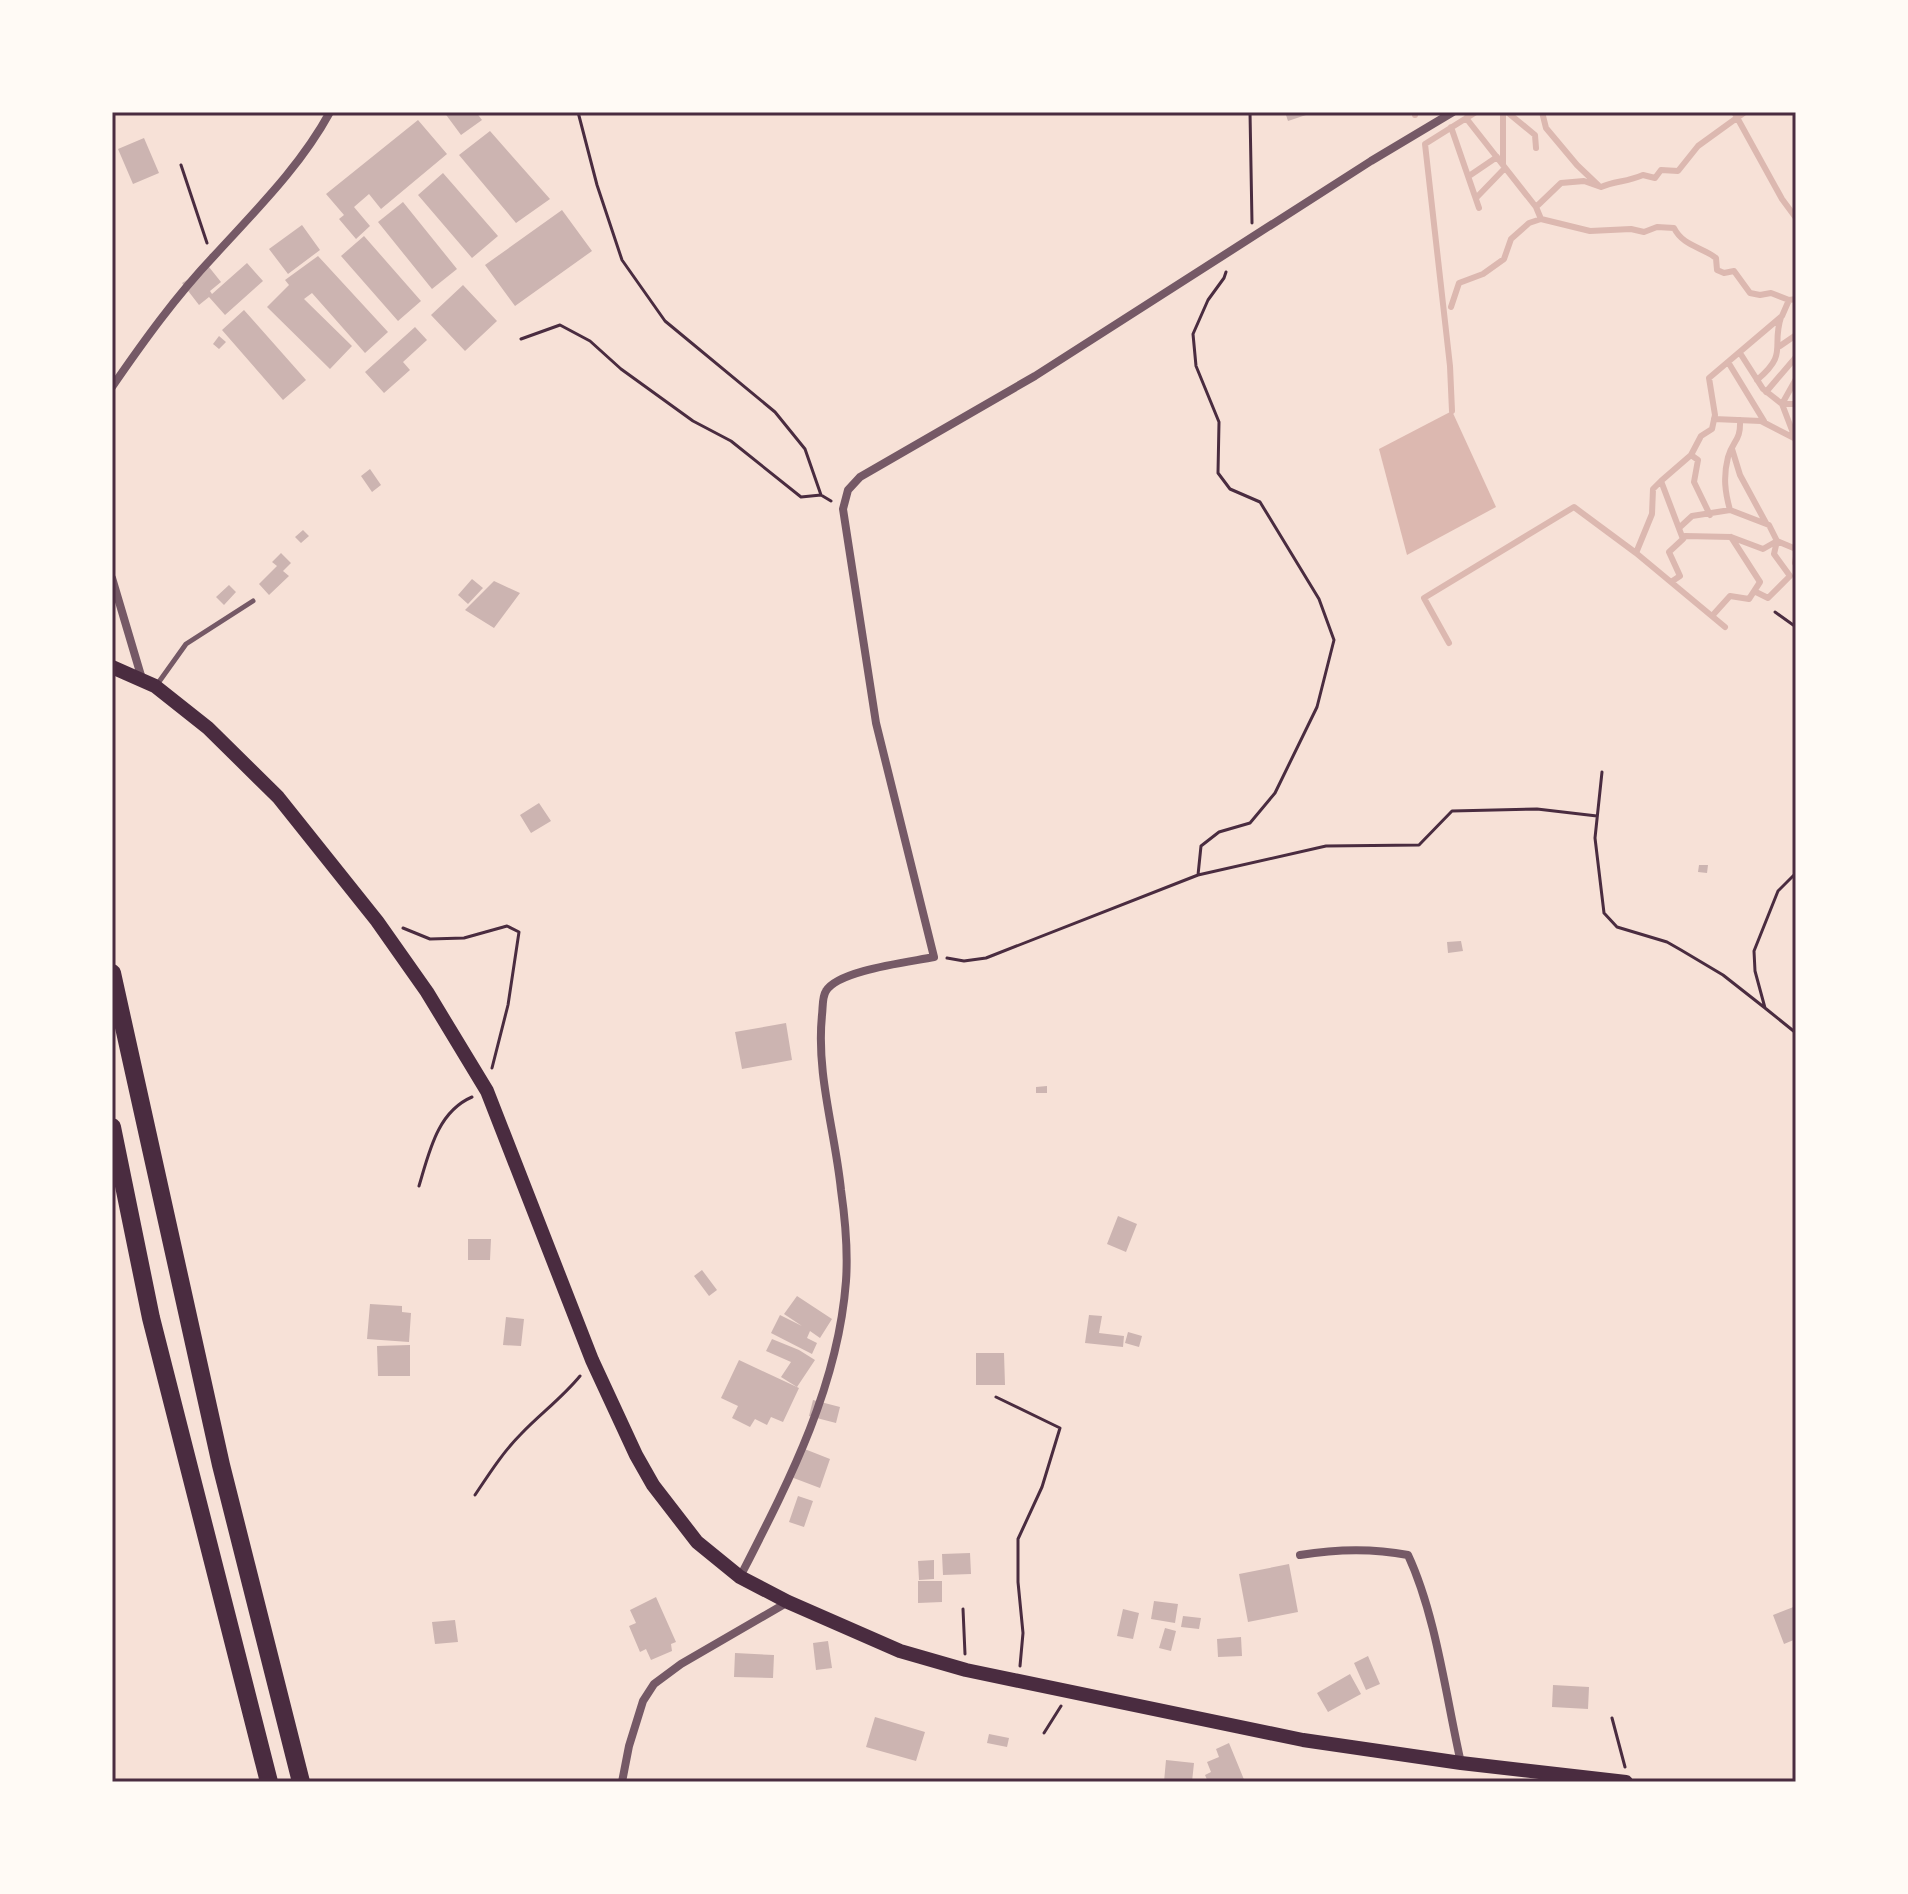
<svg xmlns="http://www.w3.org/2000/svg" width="1908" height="1894" viewBox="0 0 1908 1894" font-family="'Space Grotesk',sans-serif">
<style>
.water{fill:#dcb8b0}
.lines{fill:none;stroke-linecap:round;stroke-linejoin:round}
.stream{stroke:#dcb8b0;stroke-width:6}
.building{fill:#ccb4b1}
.path{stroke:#4a2c40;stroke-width:3}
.service{stroke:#755966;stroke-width:5}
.minor{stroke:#755966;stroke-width:8}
.secondary{stroke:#4a2c40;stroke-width:14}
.motorway{stroke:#4a2c40;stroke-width:18}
.neatline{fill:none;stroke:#4a2c40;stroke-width:3}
</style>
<rect width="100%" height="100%" fill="#f7e1d7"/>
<path class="water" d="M1452 411 1496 507 1407 555 1379 449Z"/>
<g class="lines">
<path class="stream" d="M1415 112V115
M1503 112V165
M1507 112 1535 135 1536 148
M1542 112 1546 128 1577 165 1598 185
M1734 112 1782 199 1796 218
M1745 112 1698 146 1678 171 1661 170 1655 178 1643 175C1627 182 1615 181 1601 187L1584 181 1561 183 1536 207 1541 219 1590 231 1631 229 1644 232 1657 227 1674 228C1683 246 1702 247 1716 258L1717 270 1724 273 1734 271 1750 293 1760 295 1771 293 1789 300 1796 299
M1466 118 1536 207
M1451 127 1479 208
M1469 176 1497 157
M1477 197 1505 168
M1451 307 1459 283 1483 274 1504 259 1511 239 1529 223 1541 219
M1780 346 1796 335
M1740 353 1763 389 1782 404 1795 438
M1728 362 1764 421
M1796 379 1782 404H1796
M1757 380C1789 353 1771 348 1781 317
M1766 392 1796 357
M1452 411 1450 366 1425 144 1476 112
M1714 419 1761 421 1794 438
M1732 449 1740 475 1766 523
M1730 510 1769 525 1777 541 1796 549
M1710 515 1694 482 1698 460 1691 455 1701 436 1712 429 1715 415 1709 378 1782 316 1789 300
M1679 528 1692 516 1730 510C1725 492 1723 477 1728 457 1733 440 1741 441 1740 420
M1683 539 1685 536 1731 537 1763 549 1777 541
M1636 553 1652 514 1653 489 1661 481
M1795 563 1796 557
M1671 582 1680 576 1669 552 1683 539 1661 481 1691 455
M1754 591 1768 598 1790 576 1774 554 1777 541
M1712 616 1730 596 1749 599 1760 582 1731 537
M1449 643 1424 598 1574 507 1636 553 1725 627"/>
</g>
<path class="building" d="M444 112H476L482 120 461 135Z
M1285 112H1312V113L1288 121Z
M418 120 447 154 381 209 369 194 354 207 370 226 356 239 339 219 344 215 326 194Z
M490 131 550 199 516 223 459 155Z
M144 138 159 173 133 184 118 149Z
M443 173 498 236 472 258 418 195Z
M403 202 457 269 432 289 378 222Z
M562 210 592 251 515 306 485 265Z
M302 225 320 250 288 274 269 249Z
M364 236 421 301 398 321 341 256Z
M318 256 388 332 365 353 312 293 304 299 352 346 330 369 267 307 289 285 285 280Z
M247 263 263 281 225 315 209 297 199 305 182 283 209 267 221 282 210 291 212 294Z
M463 285 497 321 465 351 431 315Z
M244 310 306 380 283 400 222 330Z
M415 327 427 340 403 362 410 370 384 393 365 372Z
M219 336 226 342 219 349 213 344Z
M370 469 381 485 372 492 361 476Z
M303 530 309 536 301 543 295 537Z
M281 553 291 563 283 571 289 576 269 595 259 584 277 566 272 562Z
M472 579 483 588 468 604 458 595Z
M494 581 520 593 494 628 465 610Z
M229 585 236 592 224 605 216 597Z
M539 803 551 821 531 833 520 815Z
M1699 865H1708L1707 873 1698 872Z
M1461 941 1463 951 1448 953 1447 942Z
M786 1023 792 1060 742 1069 735 1032Z
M1047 1086V1093H1036V1087Z
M1118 1216 1137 1224 1126 1252 1107 1244Z
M468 1239H491L490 1260H468Z
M702 1270 717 1290 709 1296 694 1276Z
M797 1296 832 1319 820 1338 810 1331 807 1338 817 1343 812 1354 771 1333 780 1315 802 1326 784 1314Z
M370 1304 402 1306V1312L411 1313 409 1342 367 1339Z
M1089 1315 1102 1316 1099 1333 1124 1336 1123 1347 1085 1343Z
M506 1317 524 1319 521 1346 503 1345Z
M1128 1332 1142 1336 1139 1347 1125 1343Z
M772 1339 799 1350 815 1360 797 1387 781 1377 791 1362 766 1351Z
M410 1345V1376H378L377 1346Z
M976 1353H1004L1005 1385H976Z
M739 1360 799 1388 783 1422 771 1417 767 1425 755 1419 750 1427 732 1418 738 1406 721 1398Z
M813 1400 840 1407 836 1423 809 1416Z
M802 1448 830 1459 820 1488 791 1477Z
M798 1496 813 1501 804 1527 789 1522Z
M970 1553 971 1574 943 1575 942 1554Z
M934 1560V1579L919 1580 918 1561Z
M1289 1564 1298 1612 1248 1622 1239 1574Z
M918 1581H942V1602L918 1603Z
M656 1597 676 1642 671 1644 672 1651 651 1660 646 1649 640 1652 629 1626 636 1623 630 1610Z
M1154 1601 1178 1604 1175 1623 1151 1619Z
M1796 1606V1639L1784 1644 1773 1615Z
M1123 1609 1139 1613 1133 1639 1117 1636Z
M1183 1616 1201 1618 1199 1629 1181 1627Z
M455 1620 458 1642 435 1644 432 1622Z
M1165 1628 1176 1631 1171 1651 1159 1648Z
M1241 1637 1242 1656 1218 1657 1217 1639Z
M828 1641 832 1668 816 1670 813 1643Z
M735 1653 774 1655 773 1678 734 1677Z
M1368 1656 1380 1684 1366 1690 1354 1663Z
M1350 1674 1361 1694 1328 1712 1317 1693Z
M1553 1685 1589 1687 1588 1709 1552 1707Z
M875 1717 925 1732 916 1761 866 1747Z
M989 1734 1009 1738 1007 1747 987 1743Z
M1229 1743 1245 1782H1208L1205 1775 1211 1772 1207 1762 1219 1757 1216 1749Z
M1166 1760 1194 1763 1192 1782H1164Z"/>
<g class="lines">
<path class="path" d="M578 112 597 185 622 260 665 321 775 412 805 449 821 495 831 501
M1250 112 1252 223
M181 165 207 243
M521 339 560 325 590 341 621 369 693 421 731 441 801 497 821 495
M1775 612 1796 627
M1602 772 1595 838 1604 913 1617 927 1667 942 1681 950 1723 975 1765 1008
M1796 873 1778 891 1754 951 1755 971 1765 1008 1796 1033
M1198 875 1201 846 1219 832 1250 823 1275 793 1317 707 1334 640 1319 599 1260 502 1230 489 1218 473 1219 422 1196 366 1193 334 1208 300 1224 278 1226 272
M403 928 430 939 464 938 507 926 519 932 508 1005 492 1068
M947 958 964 961 986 958 1198 875 1326 846 1419 845 1452 811 1537 809 1597 816
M419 1186C429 1153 437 1112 472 1097
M996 1397 1060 1428 1042 1487 1018 1539V1582L1023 1633 1020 1666
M475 1495C489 1474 503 1452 521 1434 540 1414 562 1398 580 1376
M963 1609 965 1654
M1612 1718 1625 1767
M1044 1733 1061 1706"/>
<path class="service" d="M156 686 186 644 253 601"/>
<path class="minor" d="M112 387C143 342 176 296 214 256 256 210 300 167 330 112
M112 578 142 679
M1300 1555C1336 1549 1372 1548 1408 1555 1436 1615 1446 1697 1461 1763
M740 1577C788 1483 838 1388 846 1281 848 1252 845 1218 841 1190 835 1131 816 1074 822 1015 823 1007 822 997 826 991 838 970 910 962 934 957L876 723 843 509 848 490 860 477 1035 376 1371 161 1453 112
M622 1782 629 1746 643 1701 654 1684 681 1664 788 1602"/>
<path class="secondary" d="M112 667 155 686 208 728 278 797 377 921 427 992 487 1091 592 1360 636 1455 653 1485 697 1542 740 1577 788 1602 900 1651 966 1670 1303 1740 1461 1763 1626 1782"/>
<path class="motorway" d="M112 973 221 1465 301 1782
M112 1127 151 1318 269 1782"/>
</g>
<rect width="1908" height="1894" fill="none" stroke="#fffaf5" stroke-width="228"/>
<rect x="114" y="114" width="1680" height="1666" class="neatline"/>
</svg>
